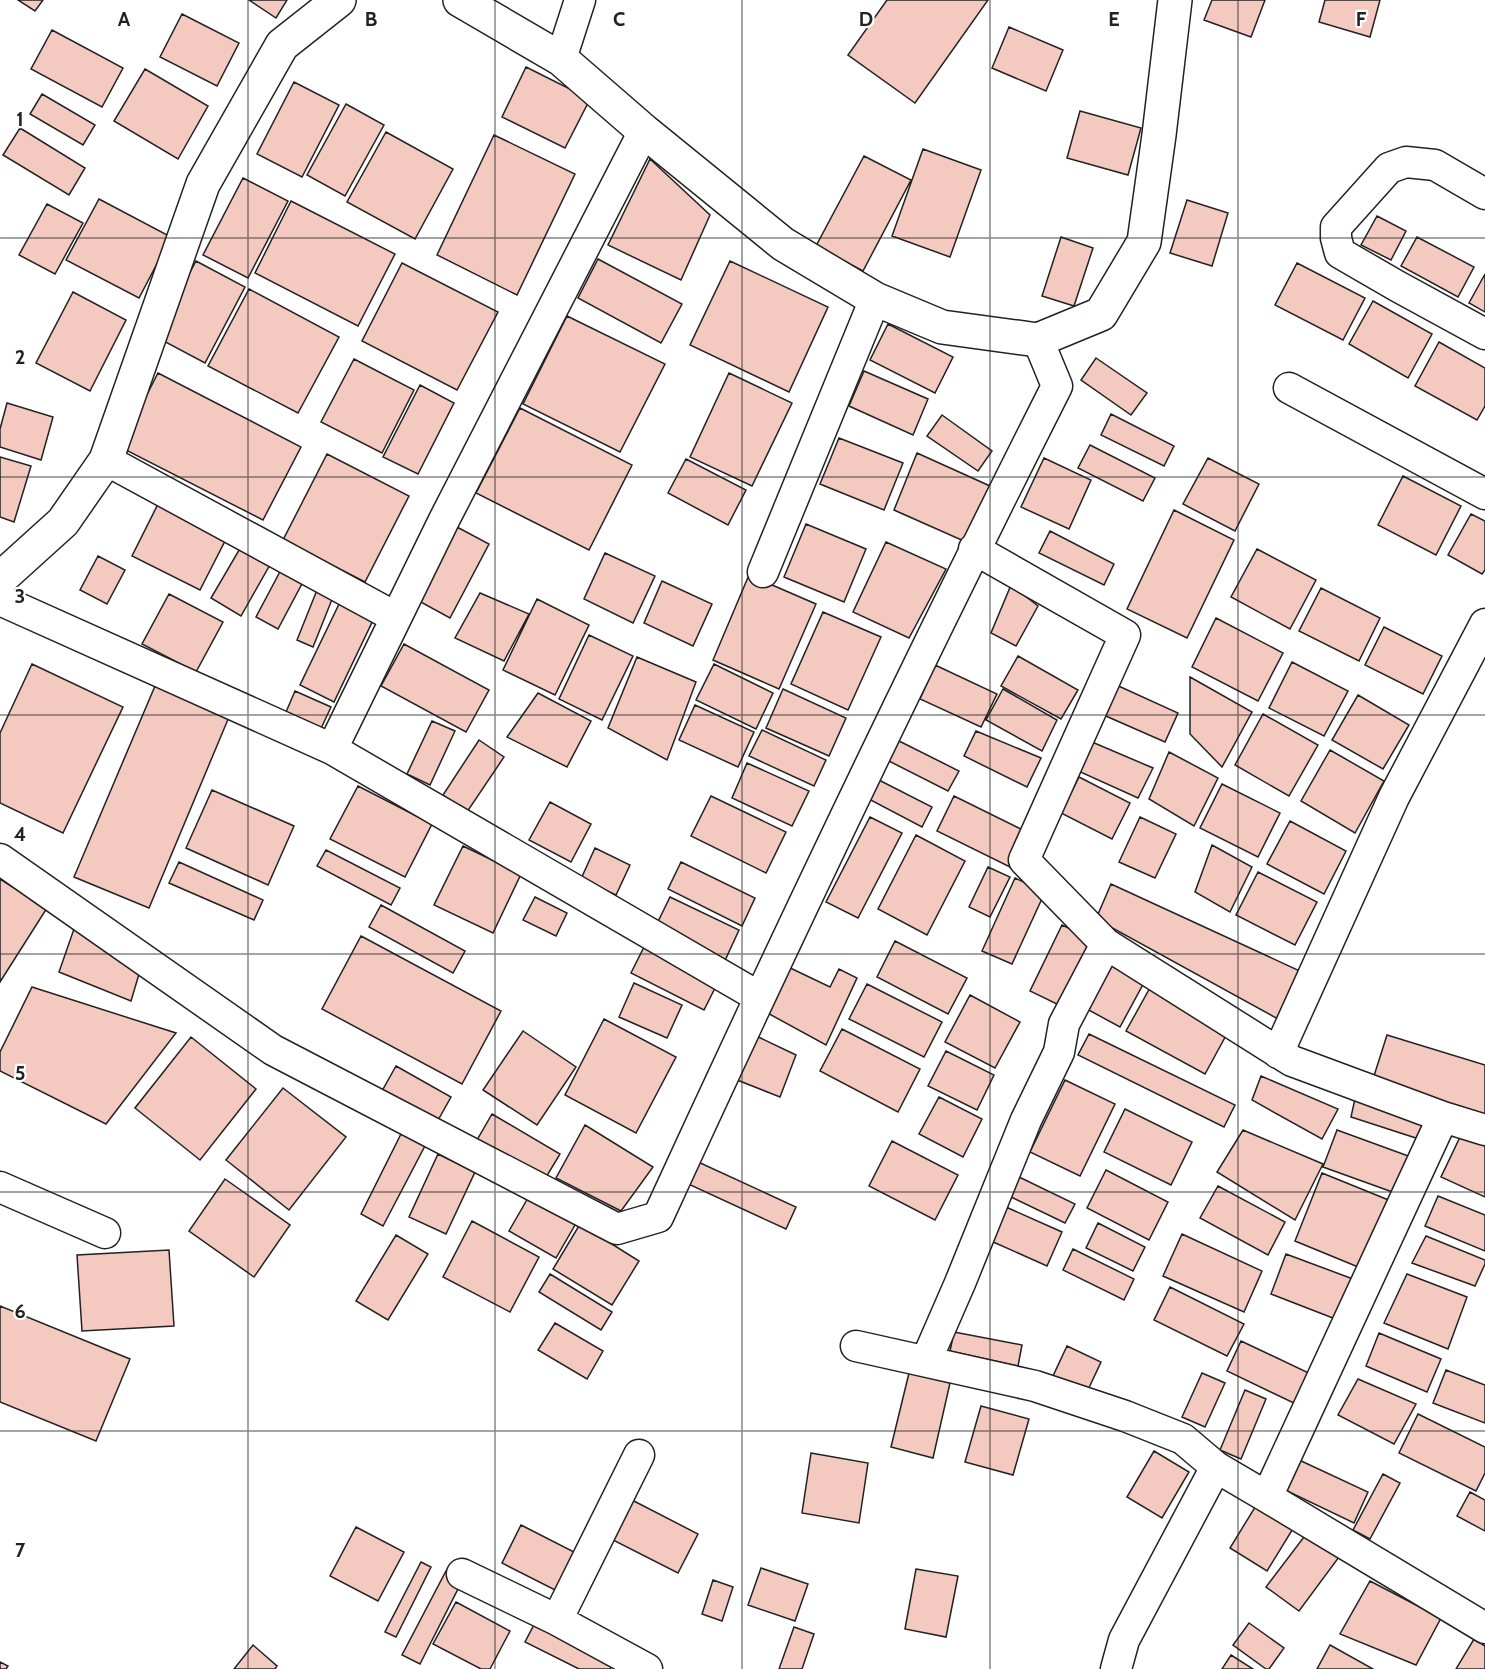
<svg xmlns="http://www.w3.org/2000/svg" width="1485" height="1669" viewBox="0 0 1485 1669" font-family="Cabin,sans-serif">
<style>
.building{fill:#f3c9c0;stroke:#222;stroke-width:1.5}
.lines{fill:none;stroke-linecap:round;stroke-linejoin:round}
.minor-casing{stroke:#222;stroke-width:33}
.tertiary-casing{stroke:#222;stroke-width:36}
.minor{stroke:#fff;stroke-width:30}
.tertiary{stroke:#fff;stroke-width:33}
.grid{fill:none;stroke:#222;stroke-width:1.5;stroke-opacity:0.55}
.grid-label{font-size:20px;text-anchor:middle;font-weight:bold;fill:#222;stroke:#fff;stroke-width:4.5;stroke-linejoin:round;paint-order:stroke}
</style>
<rect width="100%" height="100%" fill="#fff"/>
<path class="building" d="M18 0H43L35 11Z
M249 0H287L276 18Z
M887 0H988L915 103 848 55Z
M1212 0H1265L1251 37 1204 20Z
M1325 0H1380L1370 37 1319 22Z
M182 14 239 43 217 86 160 57Z
M1009 27 1063 50 1046 91 992 68Z
M52 30 123 68 102 107 31 69Z
M526 67 590 99 565 148 502 117Z
M145 69 208 106 178 159 114 121Z
M294 82 339 105 302 177 257 154Z
M42 94 95 125 83 145 30 114Z
M346 104 384 125 345 196 307 175Z
M1080 111 1141 128 1128 175 1067 158Z
M20 128 85 168 69 195 3 155Z
M386 132 453 169 415 239 347 202Z
M494 135 575 174 517 295 437 255Z
M923 149 981 170 950 257 892 236Z
M864 156 911 180 863 271 816 246Z
M650 159 710 215 681 280 608 245Z
M243 178 288 201 248 278 203 255Z
M99 199 171 237 139 298 66 260Z
M1187 200 1228 213 1212 266 1170 253Z
M291 201 395 254 358 326 255 273Z
M47 204 83 223 55 274 19 255Z
M1377 216 1406 231 1391 260 1361 245Z
M1061 237 1093 248 1074 306 1042 296Z
M1417 237 1474 267 1458 297 1401 266Z
M598 259 682 304 661 343 578 298Z
M196 261 245 287 205 363 156 337Z
M730 261 828 307 789 392 690 345Z
M402 263 498 312 457 390 362 341Z
M1297 263 1365 298 1343 340 1275 305Z
M1485 274V312L1469 303Z
M249 289 339 337 298 413 208 366Z
M73 292 126 320 90 391 36 363Z
M1373 301 1432 334 1408 378 1349 344Z
M567 316 665 364 620 452 523 404Z
M888 324 953 357 935 393 870 360Z
M1439 342 1485 368V406L1477 420 1415 386Z
M1096 358 1147 393 1131 415 1081 380Z
M354 359 414 390 382 453 321 422Z
M864 371 928 399 913 435 849 406Z
M158 373 301 447 263 520 120 447Z
M729 373 792 403 752 486 690 457Z
M420 385 454 403 418 474 383 457Z
M7 403 53 417 41 460 0 447V429Z
M520 408 632 465 589 550 476 493Z
M1111 414 1174 446 1164 466 1101 435Z
M942 415 992 451 978 471 927 436Z
M839 438 903 463 884 510 820 484Z
M1090 445 1155 478 1143 501 1078 468Z
M917 453 990 486 966 542 894 510Z
M327 454 409 496 365 582 283 540Z
M0 457 31 466 14 522 0 517Z
M1044 458 1091 480 1069 529 1021 507Z
M1208 458 1259 484 1235 531 1183 504Z
M686 459 746 490 728 525 668 493Z
M1403 476 1461 506 1436 555 1378 525Z
M158 504 226 539 200 590 132 556Z
M1174 510 1234 540 1187 638 1127 609Z
M1471 514 1485 521V570L1482 574 1448 555Z
M806 524 866 549 844 602 784 577Z
M457 527 489 544 450 618 417 600Z
M1050 531 1114 564 1104 585 1039 553Z
M886 542 946 569 909 638 853 612Z
M242 545 271 563 241 616 211 598Z
M1257 549 1316 580 1290 629 1231 597Z
M605 553 655 576 633 623 584 599Z
M98 556 125 570 107 604 80 590Z
M283 566 305 578 278 629 256 617Z
M749 575 816 604 779 689 713 660Z
M662 581 712 604 693 646 644 623Z
M1011 585 1038 606 1016 646 991 633Z
M1321 588 1380 618 1359 661 1299 631Z
M317 590 333 597 313 647 297 640Z
M480 593 529 614 504 661 455 638Z
M169 594 223 622 196 672 142 644Z
M537 599 589 625 555 695 503 670Z
M341 600 375 616 334 702 300 685Z
M823 612 881 637 848 710 791 684Z
M1216 618 1283 653 1258 701 1192 667Z
M1384 627 1442 656 1423 694 1365 665Z
M589 635 633 656 602 720 559 699Z
M404 644 489 690 466 732 381 686Z
M1018 656 1078 690 1061 719 1001 686Z
M637 657 696 682 667 760 608 728Z
M1292 662 1348 691 1324 736 1269 708Z
M32 664 123 707 63 833 0 803V733Z
M714 664 773 693 756 729 696 700Z
M935 665 997 694 981 727 920 699Z
M1190 677 1252 712 1222 767 1190 734Z
M1112 683 1178 713 1165 742 1099 713Z
M155 686 229 717 149 908 74 877Z
M783 689 846 718 829 756 766 728Z
M1003 689 1057 720 1042 751 986 720Z
M295 691 331 707 318 735 283 719Z
M538 693 591 721 567 767 507 737Z
M1358 695 1409 725 1383 769 1332 740Z
M695 705 754 732 738 767 679 740Z
M1263 714 1318 745 1289 796 1235 765Z
M432 721 455 731 430 785 407 774Z
M762 730 826 760 814 786 749 756Z
M976 731 1041 758 1027 787 964 756Z
M891 737 959 771 948 791 881 757Z
M479 740 504 757 467 812 443 795Z
M1092 742 1153 768 1138 798 1076 770Z
M1330 750 1384 781 1355 833 1301 801Z
M1169 752 1218 778 1194 826 1149 799Z
M747 763 809 791 792 826 732 798Z
M873 777 932 807 922 827 863 796Z
M1079 777 1130 803 1112 839 1061 813Z
M1222 784 1280 813 1258 857 1200 828Z
M358 786 432 824 405 877 330 839Z
M212 790 294 826 268 885 186 848Z
M711 796 786 832 766 873 691 836Z
M954 796 1027 832 1010 867 937 831Z
M550 802 591 824 571 862 529 840Z
M870 817 902 833 858 918 826 902Z
M1140 817 1176 834 1155 878 1119 862Z
M1290 821 1346 851 1324 894 1267 864Z
M916 835 965 861 927 935 878 909Z
M1212 845 1252 867 1230 912 1195 892Z
M463 846 521 874 493 933 434 905Z
M595 848 630 865 616 895 581 879Z
M326 850 400 888 391 905 317 866Z
M179 862 263 900 254 920 169 883Z
M681 862 755 898 742 926 668 889Z
M988 867 1010 877 990 917 969 907Z
M1258 872 1317 902 1295 945 1236 915Z
M1015 878 1045 892 1012 964 982 951Z
M0 879 47 908 0 982Z
M1111 884 1302 972 1278 1019 1096 919Z
M535 897 567 913 556 936 523 920Z
M670 897 739 930 722 967 652 934Z
M381 905 465 951 453 973 369 927Z
M1062 925 1093 939 1061 1006 1030 991Z
M75 926 142 964 131 1001 59 972Z
M361 936 501 1011 462 1084 322 1009Z
M895 941 967 978 948 1014 877 977Z
M644 947 717 984 704 1010 631 973Z
M1111 958 1147 977 1120 1027 1085 1008Z
M784 965 830 987 839 969 857 978 826 1045 762 1010Z
M634 983 682 1005 667 1038 619 1017Z
M867 984 942 1022 924 1057 849 1019Z
M1151 986 1229 1030 1205 1074 1126 1031Z
M32 987 176 1033 106 1124 0 1071V1052Z
M970 995 1020 1022 995 1068 945 1042Z
M604 1019 676 1057 636 1133 565 1095Z
M842 1029 920 1069 898 1112 820 1071Z
M523 1031 576 1067 537 1125 483 1090Z
M750 1033 796 1055 780 1097 732 1078Z
M1089 1034 1235 1105 1224 1127 1078 1055Z
M1387 1035 1485 1065V1114L1373 1079Z
M191 1037 256 1089 200 1160 135 1108Z
M946 1051 994 1075 977 1110 928 1086Z
M396 1066 451 1097 437 1122 382 1091Z
M1261 1076 1338 1109 1322 1139 1252 1100Z
M1065 1080 1115 1104 1080 1176 1030 1152Z
M283 1088 346 1137 289 1210 226 1160Z
M1356 1094 1430 1119 1419 1139 1351 1117Z
M939 1097 982 1119 963 1157 919 1134Z
M1125 1109 1192 1142 1171 1185 1104 1152Z
M492 1114 560 1154 545 1179 477 1140Z
M585 1125 653 1167 621 1211 556 1178Z
M403 1130 427 1142 383 1226 361 1214Z
M1243 1130 1323 1164 1295 1220 1217 1172Z
M1337 1130 1411 1157 1398 1194 1323 1167Z
M1461 1135 1485 1146V1197L1441 1177Z
M892 1141 958 1175 935 1220 869 1186Z
M438 1154 475 1172 446 1234 409 1217Z
M696 1161 796 1207 786 1229 686 1183Z
M1106 1170 1168 1202 1149 1240 1087 1208Z
M1322 1173 1391 1201 1363 1269 1295 1241Z
M1017 1176 1075 1204 1065 1223 1007 1195Z
M225 1179 290 1225 254 1277 189 1231Z
M1218 1186 1285 1222 1268 1255 1200 1218Z
M532 1191 579 1218 556 1258 509 1231Z
M1438 1196 1485 1215V1251L1425 1226Z
M1006 1207 1062 1232 1047 1266 991 1241Z
M472 1221 539 1257 510 1312 443 1277Z
M1098 1223 1145 1247 1133 1271 1086 1248Z
M580 1224 639 1261 612 1305 553 1269Z
M1182 1234 1262 1271 1244 1312 1163 1276Z
M396 1235 428 1254 388 1320 356 1301Z
M1426 1236 1485 1260V1264L1475 1286 1412 1263Z
M1073 1249 1134 1279 1124 1300 1063 1270Z
M169 1250 174 1326 82 1331 77 1255Z
M1286 1254 1353 1279 1338 1320 1271 1294Z
M550 1274 612 1312 601 1330 539 1292Z
M1407 1274 1467 1297 1448 1349 1384 1323Z
M1170 1287 1244 1324 1227 1356 1154 1320Z
M0 1306 130 1359 96 1441 0 1402Z
M555 1323 603 1351 587 1379 538 1350Z
M954 1332 1022 1345 1018 1366 950 1351Z
M1379 1333 1441 1359 1427 1392 1366 1366Z
M1241 1341 1313 1375 1298 1405 1227 1371Z
M1067 1346 1101 1362 1087 1392 1053 1376Z
M1446 1370 1485 1385V1423L1433 1403Z
M909 1373 950 1383 933 1458 891 1447Z
M1202 1373 1225 1383 1205 1427 1182 1417Z
M1358 1379 1416 1404 1394 1444 1338 1415Z
M1245 1390 1266 1399 1241 1459 1220 1450Z
M981 1406 1029 1419 1013 1475 965 1462Z
M1418 1414 1485 1447V1473L1476 1491 1399 1453Z
M1154 1451 1189 1472 1162 1518 1127 1497Z
M811 1453 868 1463 859 1523 802 1513Z
M1297 1459 1368 1492 1354 1523 1283 1489Z
M1383 1474 1400 1483 1370 1539 1353 1530Z
M1470 1492 1485 1500V1531L1457 1516Z
M630 1499 698 1534 678 1573 609 1538Z
M1257 1504 1294 1527 1267 1571 1230 1548Z
M521 1525 576 1553 557 1591 502 1563Z
M356 1527 404 1552 378 1601 330 1576Z
M1310 1529 1342 1553 1299 1611 1266 1587Z
M421 1562 431 1567 396 1637 385 1632Z
M761 1568 808 1584 795 1621 748 1605Z
M916 1569 958 1576 946 1637 905 1629Z
M446 1571 463 1579 420 1664 402 1655Z
M713 1580 733 1587 722 1621 702 1614Z
M1370 1581 1441 1618 1416 1665 1340 1634Z
M456 1602 510 1631 490 1669H481L433 1644Z
M537 1619 615 1659 610 1669H579L525 1642Z
M1249 1623 1284 1648 1269 1669H1266L1233 1645Z
M794 1627 814 1634 802 1669H779Z
M1474 1639 1485 1646V1669H1456Z
M253 1645 277 1666 275 1669H234Z
M1330 1645 1373 1669H1317Z
M1231 1655 1253 1669H1222Z
M0 1662 8 1666 6 1669H0Z"/>
<g class="lines">
<g class="minor-casing">
<path id="minor" d="M561 59 580 0
M1485 194 1435 165 1406 162 1389 168 1336 227V238L1340 253 1397 286 1485 334
M1289 388 1485 494
M106 460 395 617
M974 549 1125 635 1024 860 1106 944 1292 1061 1443 1117 1485 1130
M763 572 875 299
M0 600 332 749 759 997
M332 749 444 520 644 131
M0 859 273 1050 617 1229 658 1217C786 938 918 661 1057 386L1038 340
M1278 1053 1394 797 1485 624
M0 1187 105 1233
M856 1346 1035 1386 1125 1416 1183 1439 1216 1467 1267 1497 1485 1628
M926 1361 960 1283 1026 1120 1059 1052 1064 1024 1106 944
M1267 1497 1443 1117
M462 1574 557 1620 647 1669
M557 1620 639 1455
M1116 1669 1124 1640 1216 1467"/>
</g>
<g class="tertiary-casing">
<path id="tertiary" d="M460 0 561 59 644 131 783 244 875 299 942 327 1038 340 1101 314 1144 242 1159 135 1175 0
M0 579 63 522 106 460 203 184 282 45 339 0"/>
</g>
<use href="#minor" class="minor"/>
<use href="#tertiary" class="tertiary"/>
</g>
<path class="grid" d="M248 0V1669M495 0V1669M742 0V1669M990 0V1669M1238 0V1669M0 238H1485M0 477H1485M0 715H1485M0 954H1485M0 1192H1485M0 1431H1485"/>
<g class="grid-label">
<text x="124" y="26">A</text>
<text x="371" y="26">B</text>
<text x="619" y="26">C</text>
<text x="866" y="26">D</text>
<text x="1114" y="26">E</text>
<text x="1361" y="26">F</text>
<text x="20" y="126">1</text>
<text x="20" y="364">2</text>
<text x="20" y="603">3</text>
<text x="20" y="841">4</text>
<text x="20" y="1080">5</text>
<text x="20" y="1318">6</text>
<text x="20" y="1557">7</text>
</g>
</svg>
